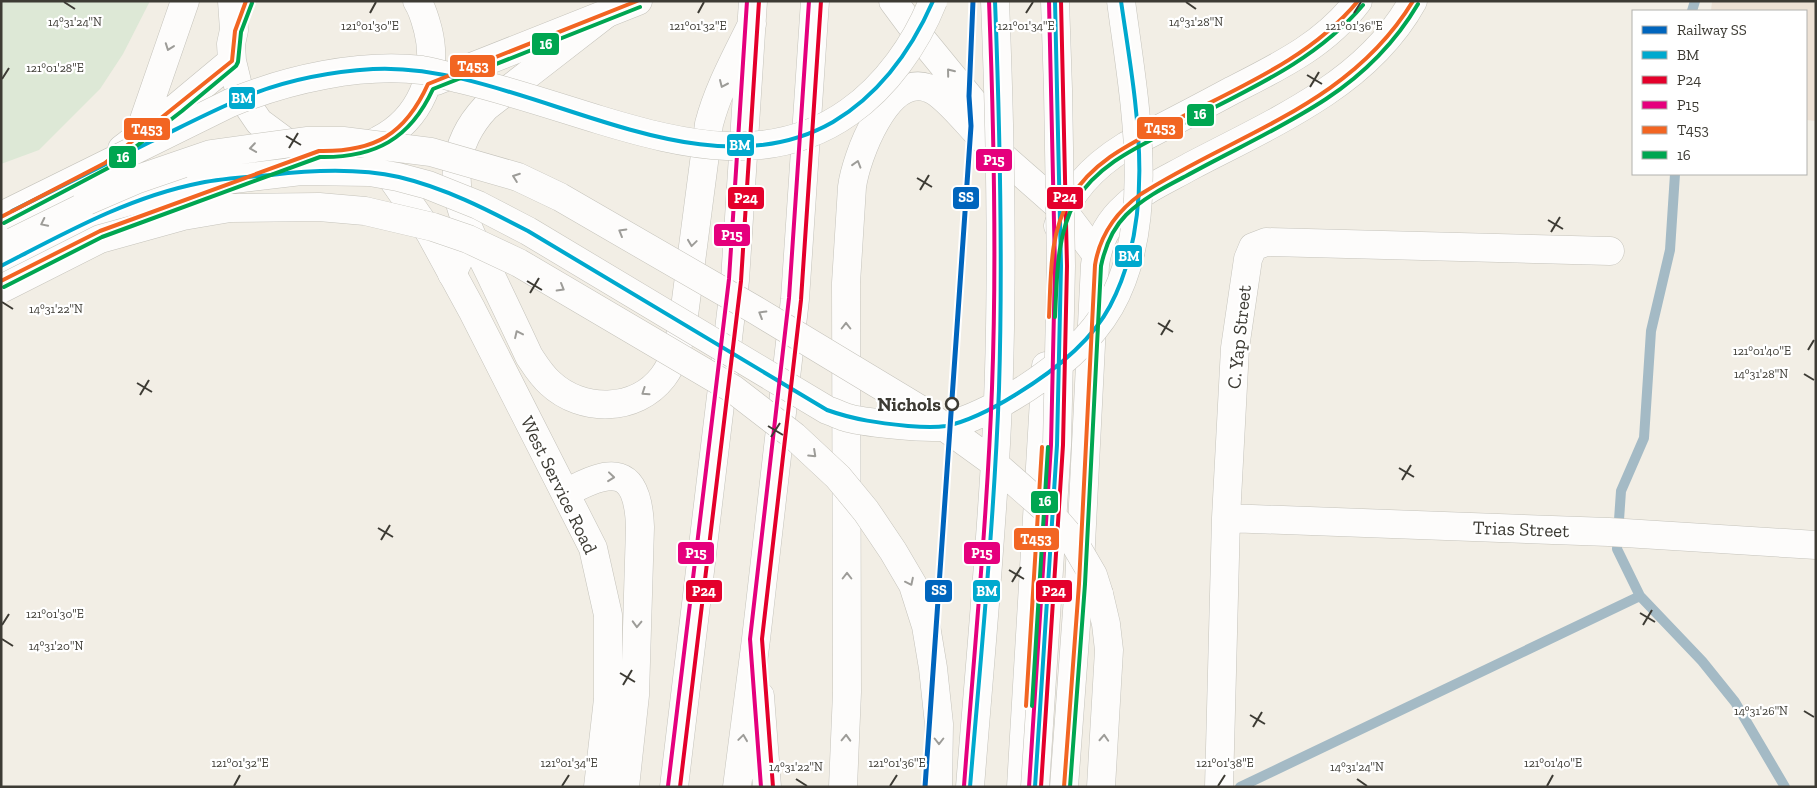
<svg xmlns="http://www.w3.org/2000/svg" width="1817" height="788" viewBox="0 0 1817 788" font-family="'Zilla Slab',serif">
<style>
.commercial{fill:#ede1d4}
.green{fill:#dde8d6}
.lines{fill:none;stroke-linecap:round;stroke-linejoin:round}
.stream{stroke:#a4bac5;stroke-width:10}
.minor-casing{stroke:#c5c3bb;stroke-width:29}
.major-casing{stroke:#c5c3bb;stroke-width:29}
.highway-casing{stroke:#c5c3bb;stroke-width:29}
.minor{stroke:#fdfcfb;stroke-width:28}
.major{stroke:#fdfcfb;stroke-width:28}
.highway{stroke:#fdfcfb;stroke-width:28}
.highway-bridge-casing{stroke:#c5c3bb;stroke-width:29;stroke-linecap:butt}
.highway-bridge{stroke:#fdfcfb;stroke-width:28}
.bus-1-casing{stroke:#fff;stroke-width:8}
.bus-2-casing{stroke:#fff;stroke-width:8}
.bus-3-casing{stroke:#fff;stroke-width:8}
.bus-4-casing{stroke:#fff;stroke-width:8}
.bus-5-casing{stroke:#fff;stroke-width:8}
.bus-1{stroke:#00a9ce;stroke-width:4}
.bus-2{stroke:#e4002b;stroke-width:4}
.bus-3{stroke:#e5007d;stroke-width:4}
.bus-4{stroke:#f26522;stroke-width:4}
.bus-5{stroke:#00a651;stroke-width:4}
.rail-1-casing{stroke:#fff;stroke-width:9}
.rail-1{stroke:#0065bd;stroke-width:5}
.oneway{stroke:#9d9c98}
.ticks{fill:none;stroke:#3d3b34;stroke-width:2}
.stop-dot{fill:#fff;stroke:#3d3b34;stroke-width:2.5}
.labels{text-anchor:middle;dominant-baseline:central;stroke-width:4.5;stroke-linejoin:round;paint-order:stroke}
.street-label{font-size:19px;fill:#3d3b34;stroke:#fff}
.stop-label{font-size:19px;font-weight:bold;fill:#3d3b34;stroke:#fff;text-anchor:end}
.ticks-label{font-size:12px;text-anchor:middle;fill:#3d3b34;stroke:#fff;stroke-width:4.5;stroke-linejoin:round;paint-order:stroke}
.line-badge{stroke:#fff;stroke-width:2}
.badge-label{font-size:14px;text-anchor:middle;font-weight:bold;fill:#fff}
</style>
<rect width="100%" height="100%" fill="#f2eee5"/>
<path class="commercial" d="M1712 1H1816V121L1806 120V11H1711Z"/>
<path class="green" d="M1 1H150L123 54 100 89 39 150 1 164Z"/>
<g class="lines">
<path class="stream" d="M1692 11 1695 1
M1675 174 1670 250 1651 331 1644 438 1621 491 1617 549 1640 596 1702 661 1735 702 1785 787
M1240 787 1640 596"/>
<g class="minor-casing">
<path id="minor" d="M1226 518 1609 532 1816 545
M1219 787 1226 518 1235 348 1248 259 1253 247 1266 242 1610 251"/>
</g>
<g class="major-casing">
<path id="major" d="M232 1 234 30 231 44 232 61 240 94 259 122 286 142 305 147
M436 81 638 1
M138 137 185 1
M122 149 178 106 232 61
M357 149C365 148 372 144 379 140 420 119 439 74 428 30 425 19 423 10 417 1
M378 163 391 177 430 233 472 310 593 548 608 615V699L598 787
M1058 226C1069 190 1095 165 1126 146 1161 128 1196 110 1231 91 1278 67 1325 45 1358 1
M1021 787 1046 366
M1064 787 1079 584 1095 265C1098 242 1109 221 1126 206 1144 189 1170 178 1191 166 1235 143 1282 121 1324 93 1360 69 1392 39 1413 1"/>
</g>
<g class="highway-casing">
<path id="highway" d="M893 1 916 32 997 131
M606 14 486 107C470 124 459 145 457 168 453 207 477 246 493 280 505 305 517 330 529 356 535 365 541 375 550 383 582 413 636 412 663 377 675 361 679 342 683 323L709 124C718 89 736 57 752 24
M1052 196 1096 254
M1 244 72 209
M1 266 85 223 146 198 200 183
M452 274 471 234
M566 493C611 468 638 465 640 527L635 695 625 787
M1099 594 1106 624 1109 650 1101 787
M760 696 767 787
M674 787 735 280 753 1
M737 787 756 639 795 299 815 1
M843 787 847 692 846 283 852 187C856 157 887 73 928 88 945 93 969 126 983 139 1009 163 1037 186 1063 210"/>
</g>
<use href="#minor" class="minor"/>
<use href="#major" class="major"/>
<use href="#highway" class="highway"/>
<g class="highway-bridge-casing">
<path id="highway-bridge" d="M200 183 301 171 370 172 398 177 428 185 478 205 528 231 827 410C833 412 839 415 845 417 858 422 934 430 946 426 966 421 987 411 1005 401 1045 378 1087 346 1110 306 1159 220 1133 94 1121 1
M87 201 138 179 211 154 306 141H343L431 152 518 177 560 197 757 311 921 410 961 439 990 460 1047 510 1072 539 1093 575 1099 594
M1 216 230 103C288 79 360 63 422 70 435 72 448 76 460 79 507 90 554 106 600 120 683 145 772 167 849 112 886 86 916 44 933 1
M1 289 100 239 183 216 230 208 319 207 365 211 433 227 468 239 519 263 733 389 794 436 838 477 866 511 893 551 913 585 926 626 933 668 939 724 938 787
M970 787C979 673 990 558 996 444 1004 297 1001 148 995 1
M1035 787 1057 445 1061 266 1058 89 1055 1"/>
</g>
<use href="#highway-bridge" class="highway-bridge"/>
<g class="bus-1-casing">
<path id="bus-1" d="M12 211C58 188 104 165 150 142 177 129 202 116 229 104 273 83 325 72 373 69 519 61 694 202 833 122 880 94 911 51 933 1
M1 266C65 233 129 197 200 183 223 178 248 177 271 175 313 170 358 168 399 177 445 188 486 209 528 231L827 410C855 420 879 423 908 426 920 427 934 428 946 426 970 421 994 408 1015 395 1051 373 1090 344 1110 306 1159 213 1135 99 1121 1
M970 787C981 654 994 522 999 389 1003 259 1000 130 995 1
M1035 787 1057 445 1061 266 1055 1"/>
</g>
<g class="bus-2-casing">
<path id="bus-2" d="M680 787 741 281 759 1
M773 787 762 639 801 300 821 1
M1041 787 1063 445 1067 266 1061 1"/>
</g>
<g class="bus-3-casing">
<path id="bus-3" d="M668 786 729 279 747 1
M964 786C974 654 987 521 992 388 997 259 994 130 989 1
M761 787 750 639 789 298 809 1
M1029 787 1051 445 1055 266 1049 1"/>
</g>
<g class="bus-4-casing">
<path id="bus-4" d="M1 217 105 163 232 61 235 31 246 1
M1 281 100 231 319 151C374 152 405 135 428 84L637 1
M1049 317C1051 278 1049 233 1070 199 1093 160 1134 142 1172 122 1237 88 1310 59 1358 1
M1026 706 1042 447
M1064 787 1079 584 1095 265C1100 234 1116 212 1141 194 1237 133 1350 105 1413 1"/>
</g>
<g class="bus-5-casing">
<path id="bus-5" d="M4 223 108 168 182 111 236 66 238 62 241 32 252 3
M4 287 102 237 320 157C375 158 410 139 433 89L640 7
M1055 317C1057 280 1056 236 1075 202 1098 163 1142 145 1180 125 1245 91 1315 62 1363 5
M1032 706 1048 447
M1070 787 1085 584 1101 266C1105 247 1112 229 1126 215 1143 198 1165 187 1186 176 1233 150 1282 128 1326 99 1364 74 1395 43 1418 4"/>
</g>
<use href="#bus-1" class="bus-1"/>
<use href="#bus-2" class="bus-2"/>
<use href="#bus-3" class="bus-3"/>
<use href="#bus-4" class="bus-4"/>
<use href="#bus-5" class="bus-5"/>
<g class="rail-1-casing">
<path id="rail-1" d="M925 787 971 126 969 96 973 1"/>
</g>
<use href="#rail-1" class="rail-1"/>
</g>
<defs><path id="oneway-chevron" d="M-2-3.5L2.5 0L-2 3.5" fill="none" stroke-width="1.6" stroke-linecap="round" stroke-linejoin="round" transform="scale(1.25)"/></defs>
<g class="oneway">
<use href="#oneway-chevron" transform="translate(169 47) rotate(110)"/>
<use href="#oneway-chevron" transform="translate(950 72) rotate(-129)"/>
<use href="#oneway-chevron" transform="translate(723 84) rotate(114)"/>
<use href="#oneway-chevron" transform="translate(253 148) rotate(172)"/>
<use href="#oneway-chevron" transform="translate(857 164) rotate(-73)"/>
<use href="#oneway-chevron" transform="translate(516 177) rotate(-160)"/>
<use href="#oneway-chevron" transform="translate(44 223) rotate(154)"/>
<use href="#oneway-chevron" transform="translate(622 232) rotate(-150)"/>
<use href="#oneway-chevron" transform="translate(692 243) rotate(98)"/>
<use href="#oneway-chevron" transform="translate(561 288) rotate(30)"/>
<use href="#oneway-chevron" transform="translate(762 314) rotate(-149)"/>
<use href="#oneway-chevron" transform="translate(846 326) rotate(-90)"/>
<use href="#oneway-chevron" transform="translate(518 334) rotate(-115)"/>
<use href="#oneway-chevron" transform="translate(645 392) rotate(146)"/>
<use href="#oneway-chevron" transform="translate(813 454) rotate(43)"/>
<use href="#oneway-chevron" transform="translate(611 477) rotate(6)"/>
<use href="#oneway-chevron" transform="translate(847 576) rotate(-90)"/>
<use href="#oneway-chevron" transform="translate(910 582) rotate(64)"/>
<use href="#oneway-chevron" transform="translate(637 624) rotate(92)"/>
<use href="#oneway-chevron" transform="translate(743 738) rotate(-82)"/>
<use href="#oneway-chevron" transform="translate(846 738) rotate(-88)"/>
<use href="#oneway-chevron" transform="translate(1104 738) rotate(-87)"/>
<use href="#oneway-chevron" transform="translate(939 741) rotate(90)"/>
</g>
<path class="ticks" d="M64 2 75 9M1186 2 1196 9M370 13 376 2M698 13 704 2M1026 13 1033 2M1354 13 1361 2M1307 75 1322 84M2 79 9 68M1310 87 1319 72M286 136 301 145M289 148 298 133M917 178 932 187M920 190 929 175M1548 220 1563 229M1551 232 1560 217M527 281 542 290M530 293 539 278M2 302 13 309M1158 323 1173 332M1161 335 1170 320M1808 350 1814 340M1804 374 1814 380M137 383 152 392M140 395 149 380M768 426 783 435M771 437 780 423M1399 468 1414 477M1402 480 1411 465M378 528 393 537M381 540 390 525M1009 570 1024 579M1012 582 1021 567M1640 613 1655 622M2 625 9 614M1643 625 1652 610M2 639 13 646M620 673 635 682M623 685 632 670M1804 711 1814 717M1250 715 1265 724M1253 727 1262 712M796 779 807 786M1357 779 1367 786M234 786 240 775M562 786 569 775M890 786 897 775M1218 786 1225 775M1547 786 1553 775"/>
<circle class="stop-dot" cx="952" cy="404" r="6"/>
<g class="labels">
<g class="street-label">
<text transform="translate(1239 337) rotate(-84)">C. Yap Street</text>
<text transform="translate(559 485) rotate(64)">West Service Road</text>
<text transform="translate(1521 529) rotate(2)">Trias Street</text>
</g>
<g class="stop-label">
<text x="941" y="404">Nichols</text>
</g>
</g>
<g class="ticks-label">
<text x="75" y="26">14°31'24"N</text>
<text x="1196" y="26">14°31'28"N</text>
<text x="1026" y="30">121°01'34"E</text>
<text x="370" y="30">121°01'30"E</text>
<text x="698" y="30">121°01'32"E</text>
<text x="1354" y="30">121°01'36"E</text>
<text x="55" y="72">121°01'28"E</text>
<text x="56" y="313">14°31'22"N</text>
<text x="1762" y="355">121°01'40"E</text>
<text x="1761" y="378">14°31'28"N</text>
<text x="55" y="618">121°01'30"E</text>
<text x="56" y="650">14°31'20"N</text>
<text x="1761" y="715">14°31'26"N</text>
<text x="240" y="767">121°01'32"E</text>
<text x="569" y="767">121°01'34"E</text>
<text x="897" y="767">121°01'36"E</text>
<text x="1225" y="767">121°01'38"E</text>
<text x="1553" y="767">121°01'40"E</text>
<text x="796" y="771">14°31'22"N</text>
<text x="1357" y="771">14°31'24"N</text>
</g>
<g class="line-badge">
<rect x="531" y="32" width="29" height="24" rx="5" fill="#00a651"/>
<rect x="449" y="54" width="47" height="24" rx="5" fill="#f26522"/>
<rect x="228" y="86" width="28" height="24" rx="5" fill="#00a9ce"/>
<rect x="1186" y="103" width="29" height="24" rx="5" fill="#00a651"/>
<rect x="1136" y="116" width="48" height="24" rx="5" fill="#f26522"/>
<rect x="123" y="117" width="48" height="24" rx="5" fill="#f26522"/>
<rect x="726" y="133" width="29" height="24" rx="5" fill="#00a9ce"/>
<rect x="108" y="145" width="29" height="24" rx="5" fill="#00a651"/>
<rect x="975" y="148" width="38" height="24" rx="5" fill="#e5007d"/>
<rect x="952" y="186" width="28" height="24" rx="5" fill="#0065bd"/>
<rect x="1046" y="186" width="38" height="24" rx="5" fill="#e4002b"/>
<rect x="727" y="186" width="38" height="24" rx="5" fill="#e4002b"/>
<rect x="713" y="223" width="38" height="24" rx="5" fill="#e5007d"/>
<rect x="1114" y="244" width="29" height="24" rx="5" fill="#00a9ce"/>
<rect x="1030" y="490" width="29" height="24" rx="5" fill="#00a651"/>
<rect x="1013" y="527" width="47" height="24" rx="5" fill="#f26522"/>
<rect x="963" y="541" width="38" height="24" rx="5" fill="#e5007d"/>
<rect x="677" y="541" width="38" height="24" rx="5" fill="#e5007d"/>
<rect x="924" y="579" width="29" height="24" rx="5" fill="#0065bd"/>
<rect x="1035" y="579" width="38" height="24" rx="5" fill="#e4002b"/>
<rect x="685" y="579" width="38" height="24" rx="5" fill="#e4002b"/>
<rect x="972" y="579" width="29" height="24" rx="5" fill="#00a9ce"/>
</g>
<g class="badge-label">
<text x="546" y="49">16</text>
<text x="473" y="71">T453</text>
<text x="242" y="103">BM</text>
<text x="1200" y="119">16</text>
<text x="1160" y="133">T453</text>
<text x="147" y="134">T453</text>
<text x="740" y="150">BM</text>
<text x="123" y="162">16</text>
<text x="994" y="165">P15</text>
<text x="966" y="202">SS</text>
<text x="1065" y="202">P24</text>
<text x="746" y="203">P24</text>
<text x="732" y="240">P15</text>
<text x="1129" y="261">BM</text>
<text x="1045" y="506">16</text>
<text x="1036" y="544">T453</text>
<text x="982" y="558">P15</text>
<text x="696" y="558">P15</text>
<text x="939" y="595">SS</text>
<text x="1054" y="596">P24</text>
<text x="704" y="596">P24</text>
<text x="987" y="596">BM</text>
</g>
<rect width="1817" height="788" fill="none" stroke="#3d3b34" stroke-width="5"/>
<rect x="1632" y="10" width="175" height="165" fill="#ffffff" stroke="#b1b1ae"/>
<rect x="1642" y="26" width="25" height="8" fill="#0065bd" stroke="#b1b1ae"/>
<text x="1677" y="35" font-size="15" fill="#3d3b34">Railway SS</text>
<rect x="1642" y="51" width="25" height="8" fill="#00a9ce" stroke="#b1b1ae"/>
<text x="1677" y="60" font-size="15" fill="#3d3b34">BM</text>
<rect x="1642" y="76" width="25" height="8" fill="#e4002b" stroke="#b1b1ae"/>
<text x="1677" y="85" font-size="15" fill="#3d3b34">P24</text>
<rect x="1642" y="101" width="25" height="8" fill="#e5007d" stroke="#b1b1ae"/>
<text x="1677" y="110" font-size="15" fill="#3d3b34">P15</text>
<rect x="1642" y="126" width="25" height="8" fill="#f26522" stroke="#b1b1ae"/>
<text x="1677" y="135" font-size="15" fill="#3d3b34">T453</text>
<rect x="1642" y="151" width="25" height="8" fill="#00a651" stroke="#b1b1ae"/>
<text x="1677" y="160" font-size="15" fill="#3d3b34">16</text>
</svg>
